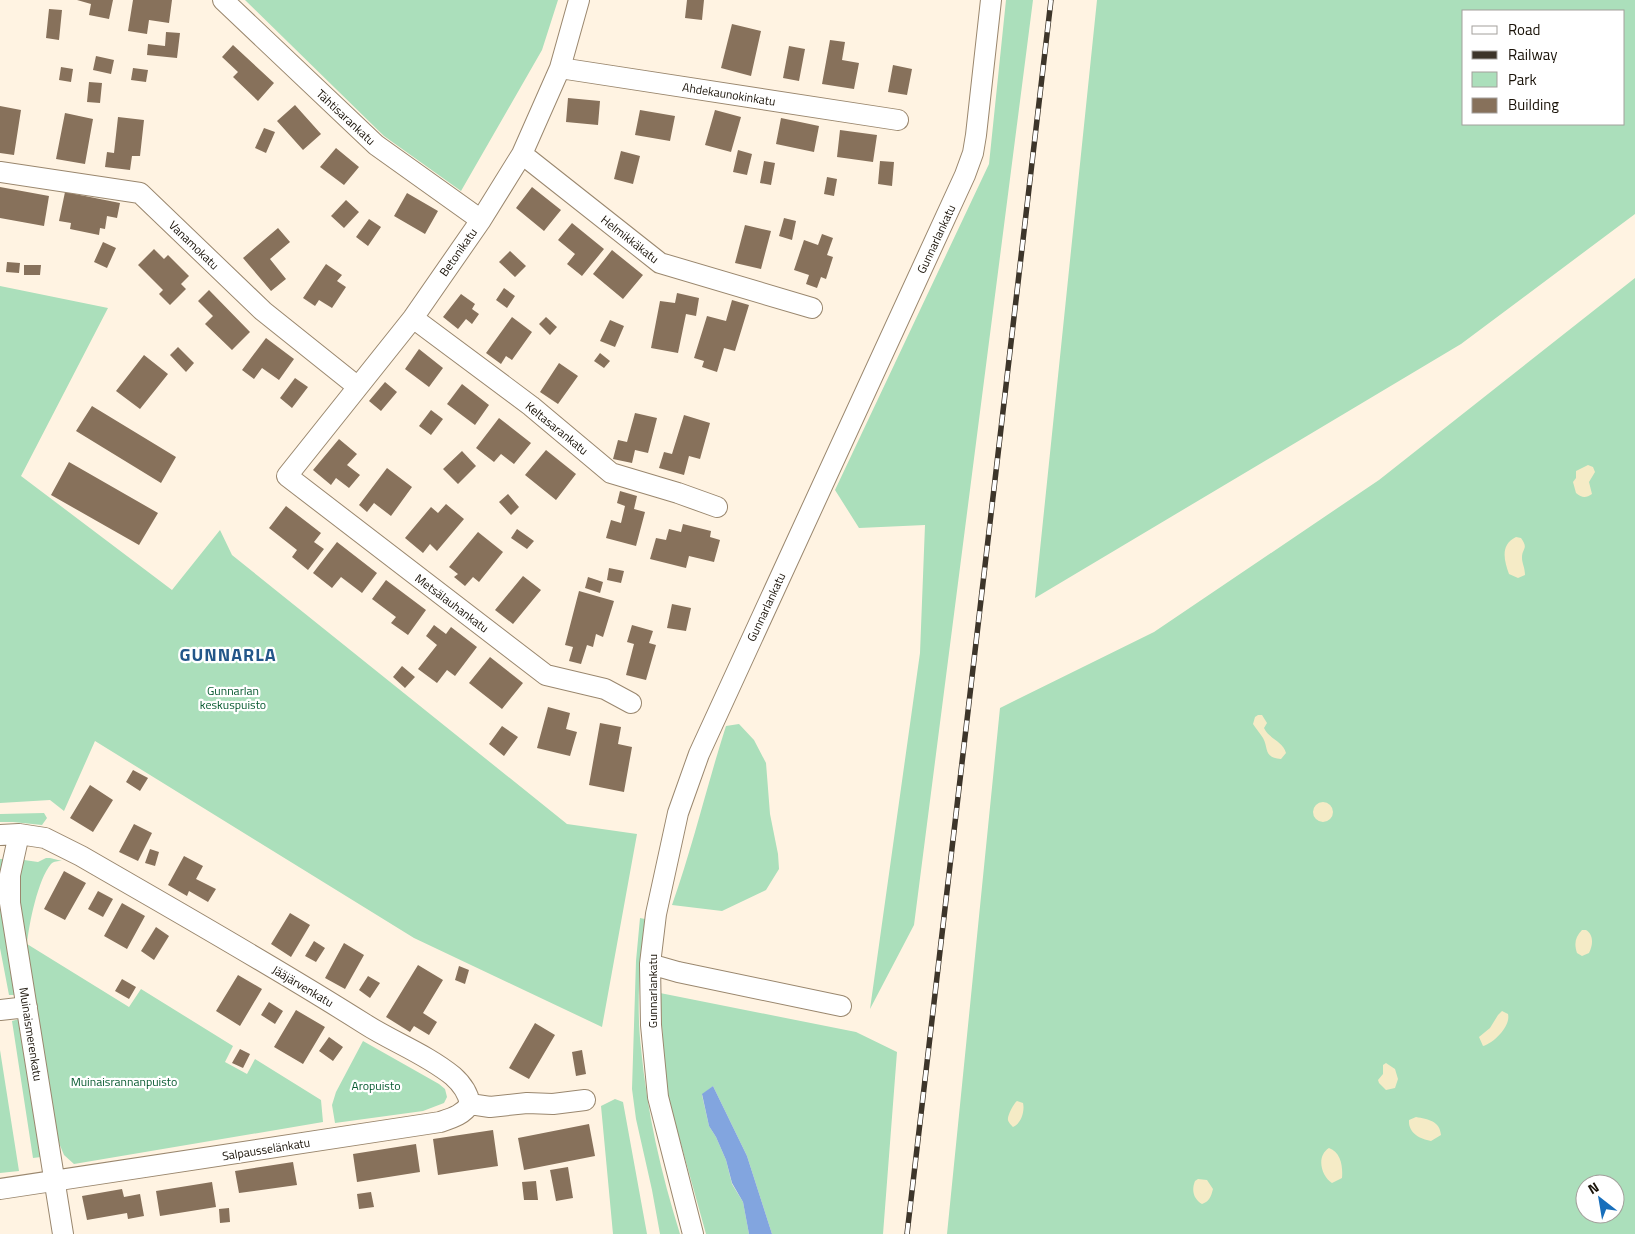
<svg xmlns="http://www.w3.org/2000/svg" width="1635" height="1234" viewBox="0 0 1635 1234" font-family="'Titillium Web',sans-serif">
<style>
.green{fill:#abdfbb;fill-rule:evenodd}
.sand{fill:#f5ebc6}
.water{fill:#82a5df}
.building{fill:#87715b}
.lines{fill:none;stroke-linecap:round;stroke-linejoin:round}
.minor-casing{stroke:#9a876e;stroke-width:22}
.minor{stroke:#fff;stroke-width:20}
.rail-casing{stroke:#3d352a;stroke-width:5.5}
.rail{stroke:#fff;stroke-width:4;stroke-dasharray:11;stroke-linecap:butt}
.labels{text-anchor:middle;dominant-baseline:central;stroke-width:4.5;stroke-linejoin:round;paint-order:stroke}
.street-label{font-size:12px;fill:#191208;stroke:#fff}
.park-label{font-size:12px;fill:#085a31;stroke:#fff}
.district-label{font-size:18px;font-weight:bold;letter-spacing:1px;fill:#235689;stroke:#fff}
</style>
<rect width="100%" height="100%" fill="#fff3e2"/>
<path class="green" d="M245 0H558L542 50 461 191 384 136Z
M1006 0H1033L914 925 870 1009 920 653 925 525 859 528 835 490 989 164Z
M1097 0H1635V214L1461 344 1035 598ZM1464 11H1624V124H1464Z
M1635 278V1234H947L1000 708 1154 632 1379 480ZM1585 1184H1615V1214H1585Z
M0 286 108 308 21 476 172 590 220 530 232 555 567 824 637 834 602 1027 414 938 95 741 64 811 50 800 0 803Z
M739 724 754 740 766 763 770 814 778 854 779 869 766 890 722 911 672 905C693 846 707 785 726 726Z
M44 813 47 818 42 825 13 822H0V814Z
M46 858H50L62 861C58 861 54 861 51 864 38 879 29 924 27 944L129 1007 141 989 233 1046 225 1062 247 1074 255 1059 321 1100 323 1122 74 1164 64 1155 59 1143 18 895 22 862 24 860 38 862Z
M0 859H5L16 995H9L0 948Z
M640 918 645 919C640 961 636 1005 641 1048 647 1112 661 1173 680 1234H660L652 1190 636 1119 632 1089 636 961Z
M660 993 856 1032 897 1052 883 1234H772L747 1156 713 1086 702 1095 709 1126 716 1137 726 1160 732 1184 743 1202 749 1234H706L666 1090Z
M19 1019 41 1157 33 1158 12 1021Z
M363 1041 439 1084 445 1089 447 1097 444 1103 423 1111 335 1123 332 1105 336 1092Z
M0 1050 19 1171 0 1173Z
M615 1099 623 1102 647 1234H613L601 1106Z"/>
<path class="sand" d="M1588 465 1593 467 1595 472 1589 482 1592 494C1586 498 1582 498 1576 493L1573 482 1576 478V471Z
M1516 537 1521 538C1529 549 1522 548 1522 558 1522 563 1525 568 1525 575L1518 578 1509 574C1504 560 1500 545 1516 537Z
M1258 715H1262L1267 723 1264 728C1269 739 1283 741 1286 753L1281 759C1263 757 1269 749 1263 738 1260 733 1256 729 1253 724L1255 717Z
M1313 812a10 10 0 1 1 20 0a10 10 0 1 1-20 0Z
M1582 930H1586C1594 935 1593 945 1589 953L1582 956 1577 953C1574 944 1575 937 1582 930Z
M1502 1011 1508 1014C1511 1026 1494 1043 1483 1046L1479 1037 1490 1028 1498 1015Z
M1386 1063 1395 1069 1398 1079 1395 1088 1386 1090 1379 1083 1378 1080 1383 1074V1065Z
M1017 1101 1023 1103C1025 1111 1021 1124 1013 1127 1012 1126 1008 1122 1008 1120 1007 1116 1014 1103 1017 1101Z
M1416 1117C1428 1119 1440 1121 1441 1135L1431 1141C1420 1139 1408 1133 1409 1120Z
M1329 1148C1341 1152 1343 1167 1342 1178L1332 1183C1321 1176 1316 1156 1329 1148Z
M1198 1179 1207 1180 1213 1189C1211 1196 1210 1201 1202 1204 1194 1199 1191 1191 1195 1181Z"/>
<path class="water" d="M713 1086 747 1156 772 1234H749L743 1202 732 1183 726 1160 716 1137 709 1126 702 1094Z"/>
<path class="building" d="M77 0H113L109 19 89 15 91 4Z
M133 0H172L169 23 149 20 147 34 128 31Z
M687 0H704L702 20 685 18Z
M49 9 62 10 59 40 46 38Z
M732 24 761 31 751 76 721 68Z
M166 32 180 33 177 58 147 55 148 44 165 46Z
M830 40 845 42 842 60 859 63 854 89 822 84Z
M233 45 274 83 258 101 233 77 238 72 222 57Z
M789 46 805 49 799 81 783 78Z
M96 56 114 60 111 74 93 70Z
M893 65 912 69 907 95 888 92Z
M61 67 73 69 71 82 59 80Z
M133 68 148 70 146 82 131 80Z
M89 82 102 83 100 103 87 102Z
M568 98 600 101 598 125 566 122Z
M295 105 321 134 303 150 277 121Z
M0 106 21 110 14 155 0 153Z
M640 110 675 116 670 141 635 135Z
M715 110 741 117 731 152 705 145Z
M65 113 93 119 85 164 56 159Z
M118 117 144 120 140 156H132L130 170 105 167 107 152 114 153Z
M781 118 819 126 814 152 776 144Z
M264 128 275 132 266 153 255 148Z
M840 130 877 135 873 162 837 157Z
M336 148 359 167 344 185 320 167Z
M738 150 752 154 747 175 733 172Z
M621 151 640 156 633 184 614 179Z
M764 161 775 163 771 185 760 183Z
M880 161 894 162 892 186 878 184Z
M827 177 837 179 834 196 824 194Z
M0 187 49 196 44 226 0 218Z
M532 187 561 210 544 231 516 208Z
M65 192 120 203 117 218 107 216 105 229 100 228 99 235 70 229 71 223 59 221Z
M407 193 438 211 425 234 394 216Z
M346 200 359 212 344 228 331 216Z
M784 218 796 221 792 240 779 236Z
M369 219 381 227 368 246 356 237Z
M572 223 604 249 582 276 567 264 575 254 558 240Z
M745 225 771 231 761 269 735 263Z
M278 228 290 242 270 259 286 279 271 291 243 258Z
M822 234 833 238 827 255 833 257 826 279 821 277 817 288 806 284 809 275 794 270 804 240 818 245Z
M103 242 116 248 107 268 94 262Z
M154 249 164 259 168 255 189 276 181 284 186 289 170 305 159 294 163 290 138 265Z
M612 250 643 275 623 299 593 274Z
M510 251 526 266 515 277 499 262Z
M7 262 20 263 19 273 6 272Z
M326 264 342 275 337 281 346 287 332 308 319 300 315 306 303 298Z
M24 265H41L40 275H24Z
M504 288 515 296 507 308 496 300Z
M209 290 250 332 232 350 205 324 213 316 198 301Z
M677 293 699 298 696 316 686 314 678 353 651 348 660 301 675 303Z
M461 294 475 304 472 309 479 314 472 324 466 319 458 329 443 317Z
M732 300 749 305 735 351 724 348 717 372 702 367 704 361 694 358 707 316 726 321Z
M512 317 532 332 512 360 506 356 501 364 486 353Z
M546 317 557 327 550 335 539 324Z
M610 320 624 326 615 347 600 341Z
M266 338 294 359 279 380 262 368 254 379 242 370Z
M178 347 194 363 186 372 170 355Z
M419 349 443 368 429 387 405 369Z
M600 353 610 361 604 368 594 361Z
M144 355 168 374 140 409 116 391Z
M559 363 578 376 558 404 540 392Z
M295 378 308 387 292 408 280 398Z
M385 382 397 392 381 411 369 401Z
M462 384 489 405 475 425 447 404Z
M92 406 176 457 161 483 76 431Z
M431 410 443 419 431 435 419 426Z
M635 413 657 418 648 453 635 450 632 463 613 459 618 440 627 442Z
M684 415 710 423 700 459 689 456 684 475 659 468 664 452 672 454Z
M499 418 531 443 514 464 501 454 494 462 476 448Z
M339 439 357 454 347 465 360 475 349 488 336 478 331 485 313 470Z
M546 450 576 474 556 500 525 475Z
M462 451 476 466 458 484 443 469Z
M69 462 158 513 139 545 51 495Z
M387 468 412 487 391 516 374 503 367 512 359 505Z
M620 491 637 496 634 509 645 512 636 546 606 538 611 520 621 523 625 506 617 503Z
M508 494 519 507 511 515 499 502Z
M446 504 464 519 437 551 430 544 423 553 405 538 431 507 438 513Z
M286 506 321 533 314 542 324 549 308 570 292 557 297 550 269 528Z
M683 524 711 531 710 537 720 540 714 562 689 556 686 568 650 559 656 538 666 540 669 529 681 532Z
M517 529 534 541 527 549 511 538Z
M478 532 503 552 479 582 473 577 465 586 454 577 458 574 449 567Z
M337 542 377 573 362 593 341 577 332 588 313 573Z
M609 568 624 571 621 583 607 580Z
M523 576 541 590 513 624 495 610Z
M588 577 603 582 600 593 585 588Z
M386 580 426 610 408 635 391 623 396 617 372 599Z
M579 591 614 601 603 637 596 634 593 647 587 645 581 664 569 661 573 647 565 645Z
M672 604 691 608 686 631 667 628Z
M434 625 446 634 451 627 477 647 455 676 447 670 437 683 418 669 437 645 426 636Z
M632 625 653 631 649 643 656 645 646 680 626 675 634 644 627 642Z
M490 657 523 683 502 709 469 683Z
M402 666 415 677 405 688 393 677Z
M548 707 570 713 566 729 577 732 570 756 537 748Z
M600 723 621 727 618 744 632 747 624 792 589 785Z
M502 726 518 737 504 756 489 744Z
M133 770 148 778 140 791 126 782Z
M90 785 113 800 93 832 70 818Z
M134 824 152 833 138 861 119 852Z
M150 849 159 852 155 866 145 863Z
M184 856 203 866 196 879 216 889 208 902 189 891 187 896 168 885Z
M64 871 86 883 65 920 44 909Z
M98 891 113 899 103 917 88 909Z
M122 903 145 916 127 949 104 936Z
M290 913 310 925 291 957 271 944Z
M156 927 169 936 154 960 141 951Z
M314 941 325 948 316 962 305 956Z
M344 943 364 955 345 989 325 978Z
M418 965 443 980 423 1013 437 1022 429 1035 414 1026 410 1032 386 1017Z
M459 966 469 970 465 984 455 980Z
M238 975 262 989 240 1026 216 1011Z
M368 976 380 983 370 998 359 990Z
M122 979 136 987 129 999 115 991Z
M269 1002 283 1011 275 1024 261 1015Z
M296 1010 325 1027 303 1064 274 1047Z
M535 1023 555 1035 529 1079 509 1068Z
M329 1037 343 1047 333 1061 319 1051Z
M240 1049 250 1054 243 1068 232 1063Z
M582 1050 586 1074 576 1076 572 1052Z
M589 1124 595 1156 524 1170 518 1138Z
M493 1130 498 1166 438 1175 433 1139Z
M416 1144 420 1172 357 1182 353 1154Z
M293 1162 297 1185 239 1193 235 1171Z
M568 1167 573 1198 556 1201 550 1170Z
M536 1181 538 1200H524L522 1182Z
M212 1182 216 1207 160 1216 156 1191Z
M122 1189 124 1197 140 1194 144 1216 128 1219 127 1213 87 1220 82 1196Z
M371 1192 374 1207 359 1209 357 1194Z
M229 1208 230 1222 220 1223 219 1209Z"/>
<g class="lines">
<g class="minor-casing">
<path id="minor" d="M223 0 376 145 481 220
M579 0 560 68 522 154 481 220 413 318 287 476 546 675 605 689 631 703
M560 68 898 120
M522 154 660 263 812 308
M0 172 140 193 263 311 358 387
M413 318 531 406 611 473 678 493 717 507
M19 834 10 875V903L63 1234
M0 835 19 834 45 838 81 856C176 911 272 965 365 1024 393 1042 426 1054 453 1076 462 1084 468 1092 470 1104L490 1107 527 1103 553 1104 585 1100
M650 964 678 972 841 1006
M0 1010 27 1007
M0 1189 440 1122C452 1118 463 1115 470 1104
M693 1234 658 1097 651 1025 650 964 656 914 678 813 699 754 965 175 973 153 976 135 991 0"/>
</g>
<use href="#minor" class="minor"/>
<g class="rail-casing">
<path id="rail" d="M907 1234 1051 0"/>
</g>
<use href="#rail" class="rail"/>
</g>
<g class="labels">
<g class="street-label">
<text transform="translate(729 94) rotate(9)">Ahdekaunokinkatu</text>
<text transform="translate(346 117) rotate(43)">Tähtisarankatu</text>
<text transform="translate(630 239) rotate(38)">Helmikkäkatu</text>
<text transform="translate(936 239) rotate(-65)">Gunnarlankatu</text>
<text transform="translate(194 245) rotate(44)">Vanamokatu</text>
<text transform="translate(458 252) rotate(-55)">Betonikatu</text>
<text transform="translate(557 428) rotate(39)">Keltasarankatu</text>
<text transform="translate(452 603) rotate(37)">Metsälauhankatu</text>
<text transform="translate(766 607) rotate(-65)">Gunnarlankatu</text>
<text transform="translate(303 986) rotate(31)">Jääjärvenkatu</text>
<text transform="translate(652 991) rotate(-90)">Gunnarlankatu</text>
<text transform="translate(31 1034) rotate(81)">Muinaismerenkatu</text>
<text transform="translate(266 1149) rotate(-9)">Salpausselänkatu</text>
</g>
<g class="park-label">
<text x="233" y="690">Gunnarlan<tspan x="233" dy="14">keskuspuisto</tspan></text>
<text x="124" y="1081">Muinaisrannanpuisto</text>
<text x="376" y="1085">Aropuisto</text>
</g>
<g class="district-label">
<text x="228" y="654">GUNNARLA</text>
</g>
</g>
<rect x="1462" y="10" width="162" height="115" fill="#ffffff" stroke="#a3a09c"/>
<rect x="1472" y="26" width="25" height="8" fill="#ffffff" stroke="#a3a09c"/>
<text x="1508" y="35" font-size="15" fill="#191208">Road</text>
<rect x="1472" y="51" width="25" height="8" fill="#3d352a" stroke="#a3a09c"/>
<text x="1508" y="60" font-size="15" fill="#191208">Railway</text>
<rect x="1472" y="72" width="25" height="15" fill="#abdfbb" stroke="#a3a09c"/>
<text x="1508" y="85" font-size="15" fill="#191208">Park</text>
<rect x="1472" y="98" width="25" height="15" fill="#87715b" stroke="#a3a09c"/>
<text x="1508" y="110" font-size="15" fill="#191208">Building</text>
<g transform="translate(1600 1199) rotate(329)"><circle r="24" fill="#ffffff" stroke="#a3a09c"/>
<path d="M0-4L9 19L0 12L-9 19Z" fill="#176ebb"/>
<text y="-8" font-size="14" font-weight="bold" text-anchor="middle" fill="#191208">N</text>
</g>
</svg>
